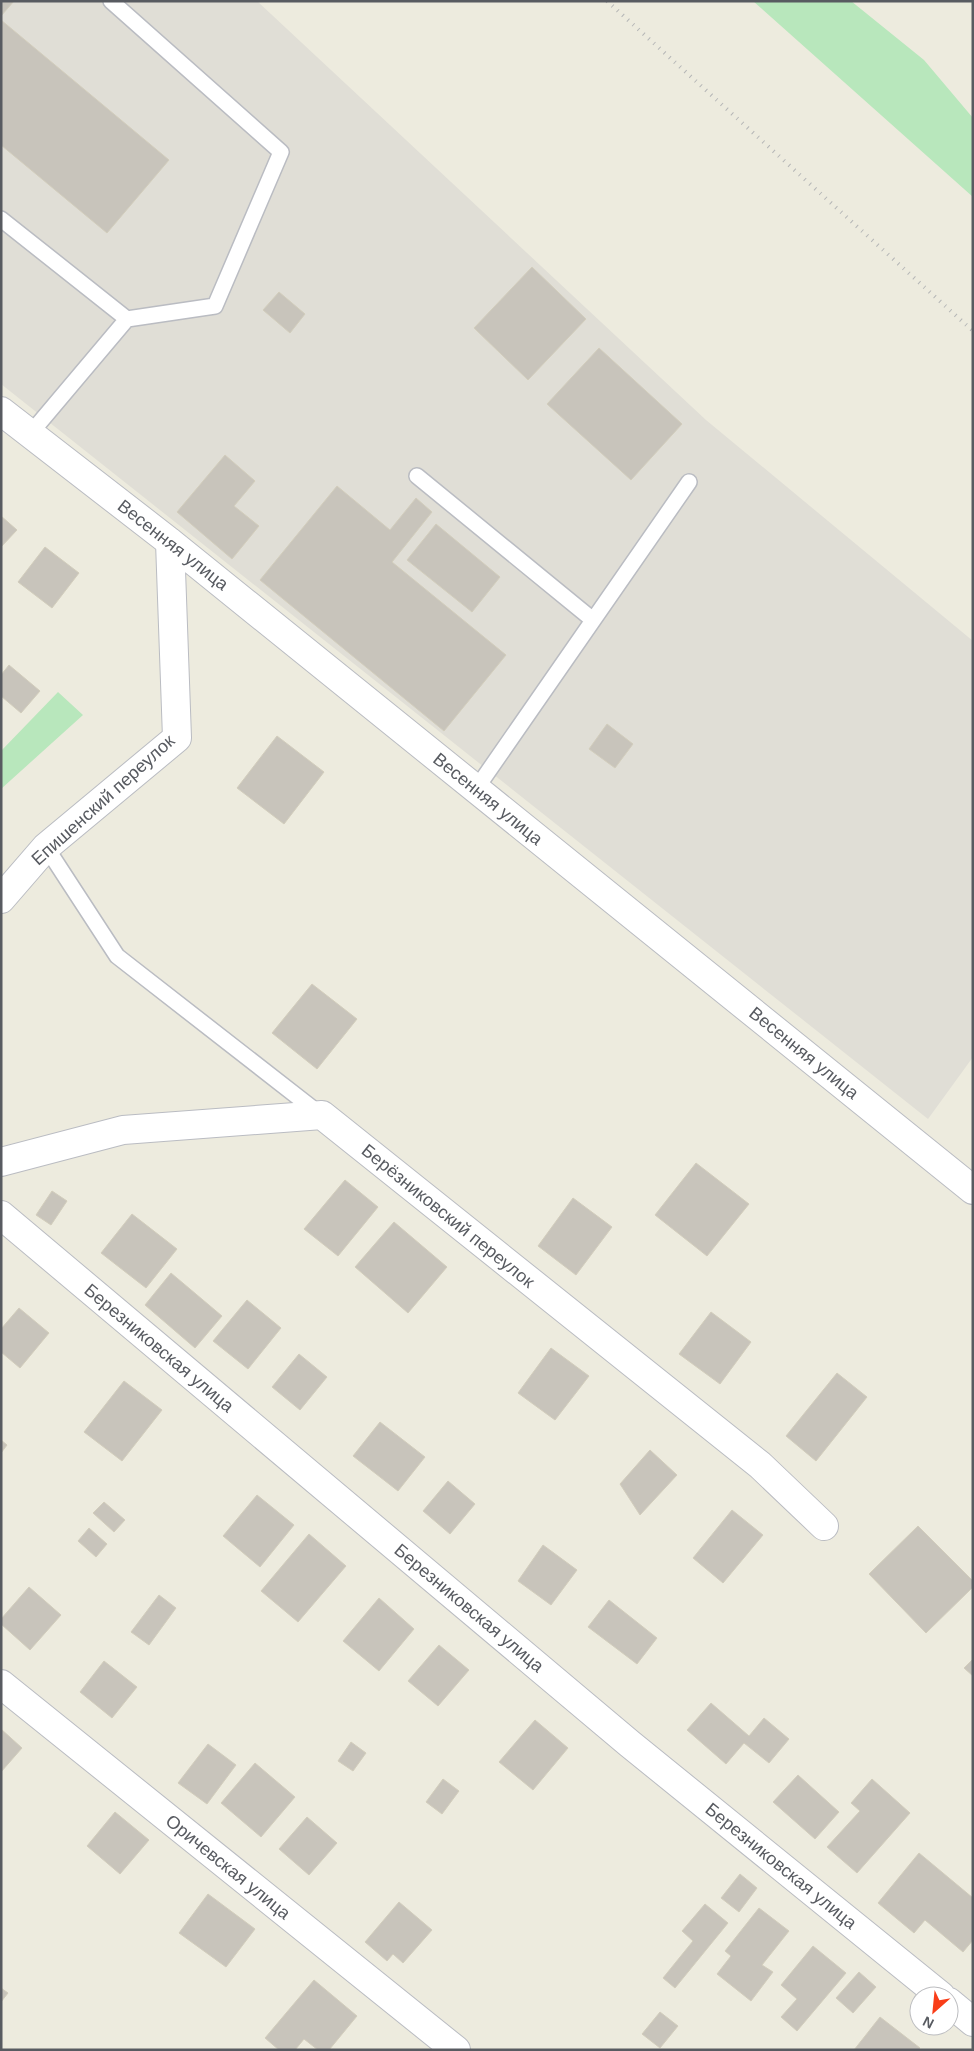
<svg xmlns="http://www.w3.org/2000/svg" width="974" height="2051" viewBox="0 0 974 2051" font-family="Arial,sans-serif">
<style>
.industrial{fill:#e0ded6}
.green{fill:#b8e7bc}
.building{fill:#c8c4bb;stroke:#d2cdbc}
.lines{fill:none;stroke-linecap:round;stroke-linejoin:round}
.service-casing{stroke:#babcc2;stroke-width:18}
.minor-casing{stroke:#babcc2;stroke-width:30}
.service{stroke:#fff;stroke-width:15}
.minor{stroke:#fff;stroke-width:28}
.rail{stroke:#b5b6b6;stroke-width:4;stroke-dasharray:1 6;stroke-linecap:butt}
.labels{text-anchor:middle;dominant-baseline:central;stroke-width:5;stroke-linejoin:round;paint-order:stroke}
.street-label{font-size:18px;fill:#585b61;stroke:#fff}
</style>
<rect width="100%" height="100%" fill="#edebde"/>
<path class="industrial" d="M1 1H257L706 420 973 641V1057L928 1119 1 384Z"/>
<path class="green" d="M753 1H851L924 60 973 118V197Z
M58 692 83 715 1 789V751Z"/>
<path class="building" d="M1 1H14L1 16Z
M1 20 169 160 107 233 1 145Z
M532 267 586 319 528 380 474 328Z
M279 292 305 314 290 333 263 310Z
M599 348 682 424 631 480 547 404Z
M225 455 255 481 234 506 259 526 232 559 177 512Z
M337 486 390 530 416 498 432 512 392 562 506 655 444 731 260 580Z
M1 516 17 530 1 547Z
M436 524 500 577 472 612 407 560Z
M45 547 79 573 52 608 18 582Z
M9 665 40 691 21 713 1 696V675Z
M607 724 633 744 615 768 589 749Z
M277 736 324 772 284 824 237 788Z
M312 984 357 1019 317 1069 272 1033Z
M696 1163 749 1204 707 1256 655 1215Z
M345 1180 378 1207 338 1256 304 1229Z
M52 1191 67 1201 51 1225 36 1215Z
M573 1198 612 1227 576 1275 538 1246Z
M132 1214 177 1249 146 1288 101 1253Z
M394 1222 447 1267 408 1313 355 1267Z
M171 1273 222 1316 195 1348 145 1305Z
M247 1300 281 1328 248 1369 213 1341Z
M19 1308 49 1333 20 1368 1 1352V1329Z
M711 1312 751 1342 720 1384 679 1354Z
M551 1348 589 1376 555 1420 518 1393Z
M299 1354 327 1377 300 1410 272 1387Z
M837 1373 867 1397 816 1461 786 1436Z
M124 1381 162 1410 122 1461 84 1432Z
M380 1422 425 1457 398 1491 353 1456Z
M1 1440 7 1445 1 1453Z
M650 1450 677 1475 640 1515 620 1484Z
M448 1481 475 1504 450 1534 423 1511Z
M257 1495 294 1525 260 1567 223 1536Z
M104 1502 125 1520 114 1532 93 1513Z
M732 1510 763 1535 723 1583 693 1558Z
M918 1526 973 1581V1587L926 1633 869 1574Z
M89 1528 107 1544 96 1557 78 1541Z
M309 1534 346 1566 298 1622 261 1591Z
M543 1545 577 1570 551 1605 518 1581Z
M29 1587 61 1615 30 1650 1 1624V1619Z
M159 1595 176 1608 149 1645 131 1632Z
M379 1598 414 1629 379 1671 343 1641Z
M609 1600 657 1638 637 1664 588 1627Z
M439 1645 469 1670 438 1706 408 1681Z
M973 1659V1676L964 1668Z
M104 1661 137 1687 112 1718 80 1692Z
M711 1703 749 1736 764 1718 789 1739 769 1763 744 1743 726 1764 687 1730Z
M535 1720 568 1748 533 1790 499 1762Z
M1 1729 22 1748 1 1772Z
M351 1742 366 1753 353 1771 338 1761Z
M208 1744 236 1765 207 1804 178 1783Z
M255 1763 295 1797 261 1837 221 1803Z
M798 1775 839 1812 815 1839 773 1802Z
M443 1779 459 1791 442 1814 426 1802Z
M872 1779 910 1813 857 1873 827 1847 860 1811 851 1803Z
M115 1812 149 1840 120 1874 87 1846Z
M307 1817 337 1843 309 1875 279 1849Z
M919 1853 973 1898V1940L963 1952 925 1920 914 1933 878 1903Z
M740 1874 757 1888 739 1912 721 1898Z
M208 1894 255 1929 226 1967 179 1933Z
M399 1902 432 1930 403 1963 393 1954 387 1961 365 1942Z
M705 1904 728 1923 675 1988 663 1978 693 1941 682 1931Z
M759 1908 789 1931 762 1965 773 1972 751 2001 717 1974 731 1956 725 1951Z
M813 1946 846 1973 797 2031 781 2017 797 1999 781 1985Z
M859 1972 876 1987 853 2013 836 1998Z
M314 1980 357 2016 329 2050H318L304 2039 295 2050H279L265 2038Z
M1 1988 8 1993 1 2002Z
M660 2012 678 2026 660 2048 642 2034Z
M880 2017 920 2048 918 2050H854Z"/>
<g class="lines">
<g class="service-casing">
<path id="service" d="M1 219 127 319
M30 434 127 319 215 306 281 152 111 1
M417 476 593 620
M476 789 689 482
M46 847 117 956 321 1115"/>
</g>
<g class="minor-casing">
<path id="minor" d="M1 411 170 542 973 1190
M1 899 46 847 177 738 170 542
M1 1162 123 1130 322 1115 760 1465 824 1526
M1 1215 630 1744 941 1996
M1 1684 456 2050
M949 2002 973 2022"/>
</g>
<use href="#service" class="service"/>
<use href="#minor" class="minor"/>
<path class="rail" d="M607 1 973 331"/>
</g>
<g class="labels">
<g class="street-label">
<text transform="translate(173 545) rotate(38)">Весенняя улица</text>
<text transform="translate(488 799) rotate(39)">Весенняя улица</text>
<text transform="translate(103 800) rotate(-42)">Епишенский переулок</text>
<text transform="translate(804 1053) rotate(39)">Весенняя улица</text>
<text transform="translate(448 1216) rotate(39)">Берёзниковский переулок</text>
<text transform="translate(159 1348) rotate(40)">Березниковская улица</text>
<text transform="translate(469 1608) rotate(40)">Березниковская улица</text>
<text transform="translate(781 1866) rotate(39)">Березниковская улица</text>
<text transform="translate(228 1867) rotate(39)">Оричевская улица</text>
</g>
</g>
<rect width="974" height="2051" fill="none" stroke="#585b61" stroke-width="5"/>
<g transform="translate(934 2011) rotate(207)"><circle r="24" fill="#ffffff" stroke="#bcbdc0"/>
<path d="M0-4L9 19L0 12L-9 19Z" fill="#f93d18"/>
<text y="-8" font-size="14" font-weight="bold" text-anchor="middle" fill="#585b61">N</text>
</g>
</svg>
